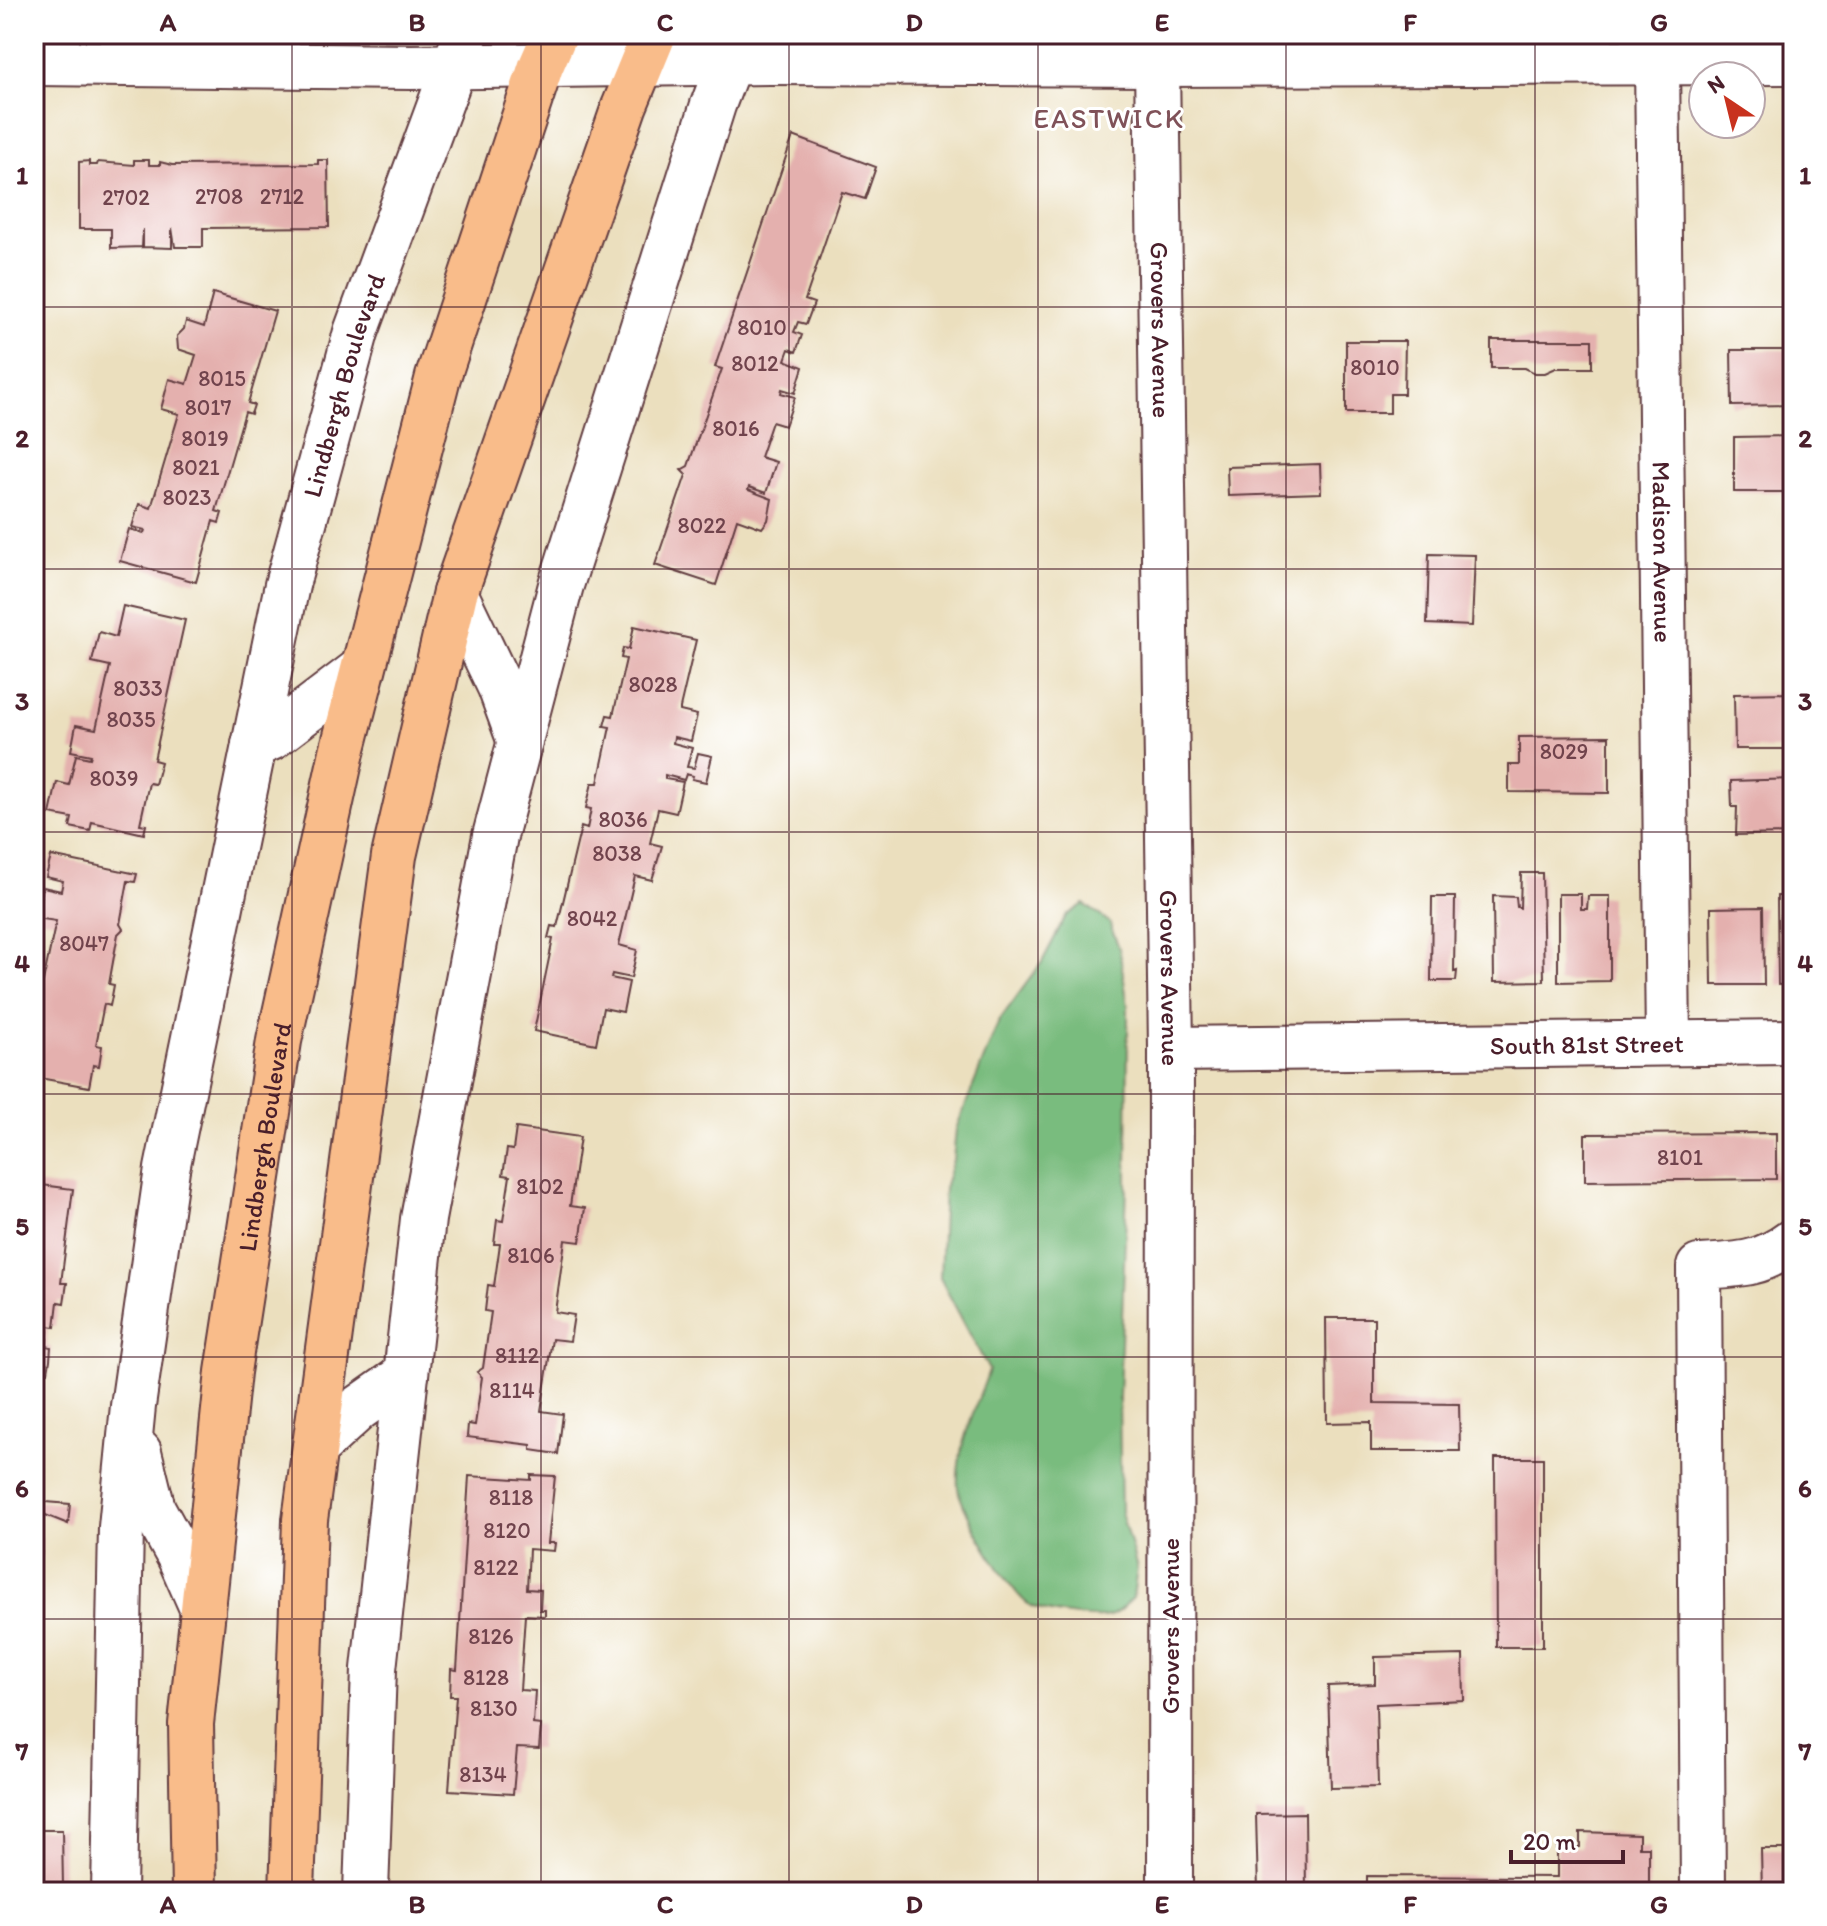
<svg xmlns="http://www.w3.org/2000/svg" width="1827" height="1926" viewBox="0 0 1827 1926" font-family="Itim,sans-serif">
<style>
.forest{fill:#79bc7e;stroke:#626e54;stroke-width:2}
.building{fill:#e4b0ae}
.lines{fill:none;stroke-linecap:round;stroke-linejoin:round}
.minor-casing{stroke:#623c41;stroke-width:48}
.major-casing{stroke:#623c41;stroke-width:48}
.minor{stroke:#fff;stroke-width:44}
.major{stroke:#f9bc8a;stroke-width:44}
.grid{fill:none;stroke:#4a1f2b;stroke-width:2;stroke-opacity:0.55}
.labels{text-anchor:middle;dominant-baseline:central;stroke-width:6;stroke-linejoin:round;paint-order:stroke}
.number-label{font-size:22px;fill:#70434c}
.street-label{font-size:26px;fill:#4a1f2b;stroke:#fff}
.neighbourhood-label{font-size:28px;letter-spacing:2px;fill:#805259;stroke:#fff}
.neatline{fill:none;stroke:#4a1f2b;stroke-width:3}
.grid-label{font-size:26px;text-anchor:middle;font-weight:bold;fill:#4a1f2b}
</style>
<rect width="100%" height="100%" fill="#fff"/>
<filter id="ink" filterUnits="userSpaceOnUse"><feTurbulence type="fractalNoise" baseFrequency=".0125" numOctaves="2"/><feDisplacementMap in="SourceGraphic" scale="16" xChannelSelector="R" yChannelSelector="G"/><feConvolveMatrix kernelMatrix="1 2 1 2 8 2 1 2 1" color-interpolation-filters="sRGB"/></filter>
<filter id="wash" filterUnits="userSpaceOnUse"><feTurbulence type="fractalNoise" baseFrequency=".006" numOctaves="4" result="noise"/><feDisplacementMap in="SourceGraphic" scale="32" xChannelSelector="R" yChannelSelector="G"/><feGaussianBlur stdDeviation="1.8" result="paint"/><feColorMatrix in="noise" values="0 0 0 0 0 0 0 0 0 0 0 0 0 0 0 0 0 1.4 0 .05"/><feComposite in="paint" operator="in"/></filter>
<g filter="url(#wash)">
<rect width="100%" height="100%" fill="#ebdfbe"/>
<path class="forest" d="M1084 904 1109 922 1119 948 1128 1006 1127 1186 1119 1397 1121 1512 1137 1568 1133 1598C1126 1604 1117 1615 1109 1616 1093 1620 1046 1613 1031 1606 1012 1597 960 1509 958 1488 955 1449 977 1406 989 1370L940 1278 944 1188 953 1160 956 1129 999 1021 1042 962 1066 916Z"/>
<g id="blocks">
<path class="building" d="M793 136 876 167 865 199 842 192 805 300 814 303 806 324 798 322 794 332 802 335 796 352 789 349 785 360 803 367 795 393 782 389 781 393 795 397 785 426 772 422 760 457 776 462 766 493 749 487 748 490 772 499 768 520 762 528 737 519 716 585 655 565 686 475 681 470 688 466 722 369 715 367Z
M134 160H149V165H160V162L172 165 318 164V160H328L329 227 203 228V247H175L172 228V248L143 247V229L142 247 111 248V229H79V162L89 161V165H97L98 162 134 165Z
M213 293 275 311 248 403 254 405 251 414 245 412 216 511 222 513 219 523 213 521 196 582 120 561 129 529 144 533 145 530 132 527 139 504 151 508 179 414 161 409 169 379 187 384 196 355 178 349 177 336 184 329 186 321 204 327Z
M1491 340H1592V368H1556L1545 373H1535L1525 368H1491Z
M1346 341H1405L1404 394H1390V413H1346Z
M1731 350H1793V405L1732 406Z
M1793 436V492H1734V437Z
M1320 464 1321 493 1228 496 1227 467Z
M1429 554 1475 555 1472 626 1427 624Z
M123 606 185 620 154 760 161 762 155 784 149 783 140 824 146 825 144 834 92 822 90 831 70 827 72 818 50 814 57 782 69 785 76 755 90 758 91 755 71 751 76 725 96 729 110 666 92 662 99 632 116 637Z
M634 626 696 640 680 708V711L697 715 691 741 674 737 673 743 692 748 687 767 694 768 698 753 712 756 706 782 692 779 693 776 686 774 684 780 665 775V779L683 782 676 813 658 809 650 843 662 846 652 880 635 876 619 945 637 950 631 978 612 974 611 978 629 982 623 1012 603 1008 596 1044 534 1031 553 939 548 938 551 926 557 927 581 827 587 829 591 809 586 808 592 783H598L610 727 604 726 607 715 613 716 626 659 621 658 623 648 629 649Z
M1793 693V749H1735L1734 694Z
M1609 736V793L1509 792V765H1519V737Z
M1793 779V834L1736 835 1737 807H1732L1731 781Z
M51 856 137 874 135 882 128 881 120 924 123 929 118 934 109 984 114 985 112 996 110 1006 104 1004 96 1045 102 1046 99 1066 93 1065 89 1087 34 1077V1022H37L39 1011 34 1010V980L43 982 56 921 36 918 43 887 61 891 63 881 46 877Z
M1521 873H1542L1544 981 1494 982 1493 896 1516 897 1517 907 1520 908Z
M1558 894H1581V909H1587L1588 896H1610V981L1558 982Z
M1777 896H1793V984L1778 985Z
M1432 897H1455L1454 972 1457 971 1456 981H1431Z
M1763 907 1764 985H1712L1711 908Z
M516 1128 580 1137 570 1206 585 1208 580 1242 565 1240 555 1312 574 1315 570 1341 552 1339 541 1411 563 1414 558 1454 531 1450V1445L467 1437 468 1424 475 1425 482 1377 477 1372 483 1368 491 1312 485 1311 488 1285 494 1286 500 1244H494L497 1220 503 1221 510 1176 503 1175 507 1149 513 1150Z
M1776 1133V1179L1585 1181V1134Z
M34 1184 73 1189 61 1283H67L64 1303 58 1302 55 1327 48 1326 46 1346 51 1347 50 1360 48 1372H42L36 1424Z
M1326 1318H1374V1403L1459 1404 1460 1451H1371V1422L1327 1423Z
M1495 1458H1543V1647H1496Z
M531 1475 555 1476 548 1543H555L554 1551 529 1549 527 1589 541 1590 540 1610H545V1616L525 1615 520 1690 535 1691 533 1724 541 1725 539 1749 517 1748 513 1794 449 1790 456 1696H450L451 1669 457 1670 469 1476 531 1480Z
M34 1501 70 1504 68 1524 38 1512 37 1537 42 1538 41 1558H34Z
M34 1603 41 1604 40 1618 34 1617Z
M1463 1655 1464 1700 1376 1704 1378 1787 1331 1788 1328 1686 1375 1684V1657Z
M34 1656 40 1657 38 1686H34Z
M1305 1813 1306 1892H1258L1256 1814Z
M34 1830H62L63 1887 34 1888Z
M1580 1832 1639 1834V1847H1649V1892H1367V1876L1557 1877V1847H1580Z
M1761 1849H1793V1892H1762Z"/>
</g>
</g>
<g filter="url(#ink)">
<use href="#blocks" fill-opacity="0" stroke="#623c41" stroke-width="2"/>
<g class="lines">
<g class="minor-casing">
<g id="minor">
<path id="s1" d="M1657 62 1668 1043"/>
<path d="M34 63 411 67 770 62 1157 64 1793 62"/>
<path id="s2" d="M1157 64 1171 1049 1170 1892"/>
<path d="M455 593 500 687 520 742"/>
<path d="M254 745 271 738 363 668"/>
<path id="s3" d="M1171 1049 1793 1042"/>
<path d="M315 1448 359 1408 406 1375"/>
<path d="M139 1452 153 1509 180 1558 203 1610"/>
<path id="s4" d="M114 1892 121 1527 133 1406 167 1169 287 585 356 332 466 34"/>
<path d="M366 1892 374 1669 423 1219 495 836 561 585 713 105 729 63 744 34"/>
<path d="M1703 1892 1699 1267C1738 1265 1761 1265 1793 1241"/>
</g>
</g>
<g class="major-casing">
<g id="major">
<path id="s5" d="M194 1892 191 1724 228 1372 279 1041 342 752 438 377 541 66 555 34"/>
<path d="M292 1892 305 1520 394 856 455 593 624 107 654 34"/>
</g>
</g>
<use href="#minor" class="minor"/>
<use href="#major" class="major"/>
</g>
</g>
<path class="grid" d="M292 34V1892M541 34V1892M789 34V1892M1038 34V1892M1286 34V1892M1535 34V1892M34 307H1793M34 569H1793M34 832H1793M34 1094H1793M34 1357H1793M34 1619H1793"/>
<g class="labels">
<g class="number-label">
<text x="219" y="196">2708</text>
<text x="282" y="196">2712</text>
<text x="126" y="197">2702</text>
<text x="762" y="327">8010</text>
<text x="755" y="363">8012</text>
<text x="1375" y="367">8010</text>
<text x="222" y="378">8015</text>
<text x="208" y="407">8017</text>
<text x="736" y="428">8016</text>
<text x="205" y="438">8019</text>
<text x="196" y="467">8021</text>
<text x="187" y="497">8023</text>
<text x="702" y="525">8022</text>
<text x="653" y="684">8028</text>
<text x="138" y="688">8033</text>
<text x="131" y="719">8035</text>
<text x="1564" y="751">8029</text>
<text x="114" y="778">8039</text>
<text x="623" y="819">8036</text>
<text x="617" y="853">8038</text>
<text x="592" y="918">8042</text>
<text x="84" y="943">8047</text>
<text x="1680" y="1157">8101</text>
<text x="540" y="1186">8102</text>
<text x="531" y="1255">8106</text>
<text x="517" y="1355">8112</text>
<text x="512" y="1390">8114</text>
<text x="511" y="1497">8118</text>
<text x="507" y="1530">8120</text>
<text x="496" y="1567">8122</text>
<text x="491" y="1636">8126</text>
<text x="486" y="1677">8128</text>
<text x="494" y="1708">8130</text>
<text x="483" y="1774">8134</text>
</g>
<g class="street-label">
<text stroke="none"><textPath href="#s2" startOffset="266">Grovers Avenue</textPath></text>
<text stroke="none"><textPath href="#s4" startOffset="1530">Lindbergh Boulevard</textPath></text>
<text stroke="none"><textPath href="#s1" startOffset="490">Madison Avenue</textPath></text>
<text stroke="none"><textPath href="#s2" startOffset="914">Grovers Avenue</textPath></text>
<text stroke="none"><textPath href="#s3" startOffset="416">South 81st Street</textPath></text>
<text stroke="none"><textPath href="#s5" startOffset="760">Lindbergh Boulevard</textPath></text>
<text transform="translate(1170 1626) rotate(-90)">Grovers Avenue</text>
</g>
<g class="neighbourhood-label">
<text x="1109" y="118">EASTWICK</text>
</g>
</g>
<rect width="1827" height="1926" fill="none" stroke="#fff" stroke-width="88"/>
<g transform="translate(1727 100) rotate(325)"><circle r="38" fill="#ffffff" stroke="#b7a5aa" stroke-width="2"/>
<path d="M0-6L14 30L0 20L-14 30Z" fill="#c8321e"/>
<text y="-12" font-size="22" font-weight="bold" text-anchor="middle" fill="#4a1f2b">N</text>
</g>
<path d="M1511 1850v12h112v-12" fill="none" stroke="#4a1f2b" stroke-width="4"/>
<text x="1523" y="1850" font-size="24" fill="#4a1f2b" stroke="#ffffff" stroke-width="6" paint-order="stroke">20 m</text>
<rect x="44" y="44" width="1739" height="1838" class="neatline"/>
<g class="grid-label">
<text x="168" y="31">A</text>
<text x="417" y="31">B</text>
<text x="665" y="31">C</text>
<text x="914" y="31">D</text>
<text x="1162" y="31">E</text>
<text x="1410" y="31">F</text>
<text x="1659" y="31">G</text>
<text x="22" y="184">1</text>
<text x="1805" y="184">1</text>
<text x="22" y="447">2</text>
<text x="1805" y="447">2</text>
<text x="22" y="710">3</text>
<text x="1805" y="710">3</text>
<text x="22" y="972">4</text>
<text x="1805" y="972">4</text>
<text x="22" y="1235">5</text>
<text x="1805" y="1235">5</text>
<text x="22" y="1497">6</text>
<text x="1805" y="1497">6</text>
<text x="22" y="1760">7</text>
<text x="1805" y="1760">7</text>
<text x="168" y="1913">A</text>
<text x="417" y="1913">B</text>
<text x="665" y="1913">C</text>
<text x="914" y="1913">D</text>
<text x="1162" y="1913">E</text>
<text x="1410" y="1913">F</text>
<text x="1659" y="1913">G</text>
</g>
</svg>
